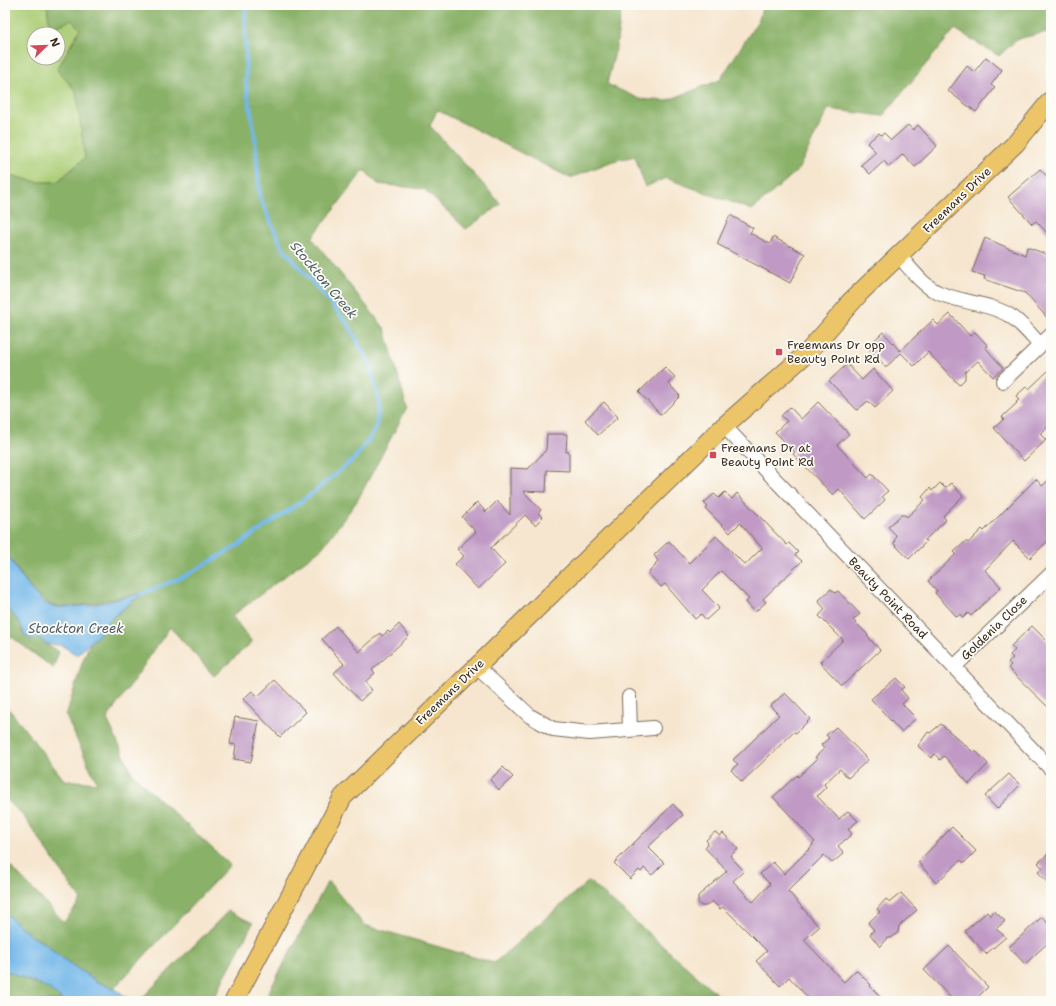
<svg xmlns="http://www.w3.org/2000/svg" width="1056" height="1006" viewBox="0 0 1056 1006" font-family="'Shantell Sans',sans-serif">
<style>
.green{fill:#acce77;stroke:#747c4a;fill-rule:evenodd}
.forest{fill:#89b168;stroke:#626e43}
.water{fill:#72b7e9;stroke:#567084}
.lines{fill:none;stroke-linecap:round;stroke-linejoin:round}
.stream{stroke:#72b7e9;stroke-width:4}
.building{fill:#c09ac5}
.minor-casing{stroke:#7c6c5c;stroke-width:16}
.major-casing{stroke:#7c6c5c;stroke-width:20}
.minor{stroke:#fff;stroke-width:14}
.major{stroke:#edc569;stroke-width:18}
.poi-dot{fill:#d1495b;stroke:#fdfcf7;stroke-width:1.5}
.labels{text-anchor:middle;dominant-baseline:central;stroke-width:3.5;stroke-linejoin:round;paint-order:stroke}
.street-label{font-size:12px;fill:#3b2a1e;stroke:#fdfcf7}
.poi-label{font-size:12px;fill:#3b2a1e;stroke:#fdfcf7;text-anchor:start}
.water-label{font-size:13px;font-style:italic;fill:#4e5b65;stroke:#fdfcf7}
</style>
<rect width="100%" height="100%" fill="#fdfcf7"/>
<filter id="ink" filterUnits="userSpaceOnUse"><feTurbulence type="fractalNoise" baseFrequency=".025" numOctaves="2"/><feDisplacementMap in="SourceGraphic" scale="8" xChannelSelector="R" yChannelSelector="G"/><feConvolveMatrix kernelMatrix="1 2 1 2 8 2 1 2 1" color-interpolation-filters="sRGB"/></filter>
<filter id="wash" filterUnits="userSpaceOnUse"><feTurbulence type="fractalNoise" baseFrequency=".012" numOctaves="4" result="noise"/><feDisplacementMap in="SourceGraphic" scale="16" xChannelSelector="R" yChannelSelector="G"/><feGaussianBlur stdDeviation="0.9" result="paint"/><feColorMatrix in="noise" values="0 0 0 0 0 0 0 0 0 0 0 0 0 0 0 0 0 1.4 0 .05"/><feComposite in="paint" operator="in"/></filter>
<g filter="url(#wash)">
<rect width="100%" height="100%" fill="#f6e6cf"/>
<path class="green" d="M5 5H47L50 29 71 20 80 29 57 70 76 91 85 158 57 182H37L5 174V40L8 39ZM34 34H58V58H34Z"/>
<path class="forest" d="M5 5 8 40H5Z
M47 5H622L616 48 607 84 640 99 666 101 720 80 759 19 763 5H1051V31L1017 39 999 56 955 29 883 116 828 109 798 170 752 210 666 178 645 187 635 156 613 161 570 178 465 124 437 110 430 126 501 204 466 229 424 189 378 184 364 170 312 238 385 329 407 408 357 501 322 548 232 616 252 642 214 676 170 627 107 719 133 775 230 865 114 988 97 982 61 957 46 944 31 936 5 913V861L64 922 81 900 24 817 5 798V704L64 780 97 783 66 716 82 663 90 643 100 633 101 628 113 617 144 593 73 607 52 606 33 592 10 559 5 549V174L37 182H57L85 158 76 91 57 70 80 29 71 20 50 29Z
M5 605 20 623 25 636 39 637 46 644 59 652 53 668 5 632Z
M328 881 364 925 494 963 589 881 725 1001H264Z
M228 911 253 923 212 1001H139Z
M5 970 49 989 63 1001H5Z"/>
<path class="water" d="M5 549C13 566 34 599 51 606 54 607 58 607 60 607 89 608 118 599 145 592 135 600 103 622 100 633L77 655 61 645 46 644 39 638 30 639 25 636 20 623 5 605Z
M5 913 31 936 46 944 61 957 97 982 114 988 132 1001H63L49 989 5 970Z"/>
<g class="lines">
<path class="stream" d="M141 594 183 577 237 546 309 496 355 458 376 429 379 402 370 364 348 324 282 247 260 198 255 136 246 84 245 5"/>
</g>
<g id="blocks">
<path class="building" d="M986 57 1002 70 991 85 995 88 976 112 948 91 967 66 974 72Z
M908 125 913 130 918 125 937 146 915 167 903 154 889 167 884 161 870 174 861 165 876 152 867 143 879 133 881 135 884 133 891 140Z
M1040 169 1051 181V237L1036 221 1032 224 1008 197Z
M730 215 753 228 750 233 770 244 773 237 805 254 790 283 717 244Z
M985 238 1025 255 1027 247 1051 256V269L1046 284 1051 290V322L1025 293 998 284 984 279 985 276 972 272Z
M950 314 970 336 975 332 988 346 985 347 1003 368 993 377 978 361 965 372V379L959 385 928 352 914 366 901 353 886 367 867 347 883 332 900 351 933 320 938 325Z
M847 364 862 380 873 369 893 391 875 408 868 401 857 410 829 381Z
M665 367 675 377 669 384 680 396 661 415 639 392Z
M1051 368V424L1040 434 1046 440 1024 461 994 428 1004 419 1002 417 1017 403 1016 402 1019 400 1016 396 1027 386 1029 389Z
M604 402 618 417 598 435 585 420Z
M818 402 849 434 837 445 868 478 872 474 888 491 882 496 885 500 865 519 839 489 833 495 793 454 795 452 775 432 787 421 781 416 790 407 801 419Z
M547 434H567L566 452H569V471L547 470 546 492 523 491 541 510 538 513 543 517 535 525 525 515 491 548 505 564 478 589 455 564 464 556 457 549 476 532 462 517 477 502 486 512 497 501 510 515V468L528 469 546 450Z
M1051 478V538L1030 558 1013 541 985 570 1001 587 971 616 968 613 963 618 960 614 957 617 935 593 937 591 928 581 956 554 954 552 966 541 968 543 982 529 984 531 1036 479 1042 486Z
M940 483 945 488 951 483 963 496 943 516 946 520 925 540 926 542 909 559 894 544 896 535 888 527 901 515H905L907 517 925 500 922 497 930 488 932 491Z
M725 492 732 499 737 493 787 545 789 543 798 552 795 555 802 561 763 599 766 602 755 612 746 602 749 599 721 571 702 590 719 608 706 620 701 614 695 619 665 584 661 587 648 573 656 565 655 564 658 561 654 555 669 541 689 563 716 536 745 565 762 548 740 523 730 533 706 509 708 507 704 503 714 494 719 498Z
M831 589 835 593 838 591 860 614 853 620 868 635 867 636 880 650 842 686 820 662 843 640 819 616 825 609 818 601Z
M399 624 409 636 372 670 375 673 365 682 372 690 360 701 334 673 344 664 322 639 336 626 359 652 380 633 382 636 388 631 390 633Z
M1032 626 1051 645V710L1008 668 1011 665 1008 662 1013 658 1010 655 1015 650 1011 646Z
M896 678 905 687 901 690 908 698 902 704 916 718 901 732 871 699Z
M275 680 306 712 280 737 243 699 252 691 258 696Z
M785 693 810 719 796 733 794 732 742 782 731 770 738 764 733 760 779 715 770 706Z
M235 717 259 721 251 762 234 759 236 745 230 744Z
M941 724 973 752 975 750 988 764 969 784 944 756 940 760 935 754 931 758 918 746 928 732 930 733Z
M836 727 868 760 848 778 840 769 824 784 826 787 817 796 839 819 848 811 858 821 848 829 852 834 838 846 844 853 832 863 824 855 788 891 819 927 804 940 844 982 856 970 871 985 870 986 884 1001H811L789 977 780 986 756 961 767 951 723 907 720 909 712 901 706 906H701L698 902V896L727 871 705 848 708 843 706 840 715 832 720 836 723 833 738 849 730 856 744 871 733 881 753 902 770 884 760 874 773 862 784 874 813 845 812 844 815 842 773 797 797 775 798 777 817 759 815 757 824 749 821 745 829 738 826 735Z
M503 767 513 777 499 790 490 780Z
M1009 774 1020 785 997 809 985 796Z
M673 804 683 815 648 847 664 863 652 875 644 868 641 872 639 870 630 879 614 863Z
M952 827 976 851 964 863 961 860 936 883 918 862Z
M1051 851V886L1038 872 1043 868 1038 863Z
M901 893 917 910 899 926 898 933 891 938H888L880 947 870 934 874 930 868 923 880 912 877 909 886 899 890 902Z
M994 911 1005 921 996 929 1006 937 986 954 965 931 987 912 990 916Z
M1042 917 1051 927V940L1025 964 1009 947Z
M949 946 988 987 974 1001H954L924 970Z"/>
</g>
</g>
<g filter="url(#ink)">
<use href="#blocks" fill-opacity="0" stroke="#7c6c5c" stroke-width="1"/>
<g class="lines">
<g class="minor-casing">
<path id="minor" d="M899 256C911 269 923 286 939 293 962 303 991 303 1012 317 1023 325 1031 335 1040 345
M1003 381 1051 335
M724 426 1051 769
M477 667 530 716 553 729 590 733 653 728
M954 667 1051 574
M629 697 630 730"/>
</g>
<g class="major-casing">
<path id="major" d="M849 303 1016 143 1051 100
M234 1001 343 797 724 426 807 353 858 295"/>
</g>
<use href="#minor" class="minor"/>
<use href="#major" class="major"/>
</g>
</g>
<g class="poi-dot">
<rect x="775" y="348" width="8" height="8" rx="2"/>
<rect x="709" y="451" width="8" height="8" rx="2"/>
</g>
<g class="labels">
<g class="street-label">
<text transform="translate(957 200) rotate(-44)">Freemans Drive</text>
<text transform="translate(888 598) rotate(46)">Beauty Point Road</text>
<text transform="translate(994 628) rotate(-44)">Goldenia Close</text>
<text transform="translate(450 692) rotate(-44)">Freemans Drive</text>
</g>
<g class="poi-label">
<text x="787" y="345">Freemans Dr opp<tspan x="787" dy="14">Beauty Point Rd</tspan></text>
<text x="721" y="448">Freemans Dr at<tspan x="721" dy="14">Beauty Point Rd</tspan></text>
</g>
<g class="water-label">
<text transform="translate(324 280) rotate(50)">Stockton Creek</text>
<text x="76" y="628">Stockton Creek</text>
</g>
</g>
<rect width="1056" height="1006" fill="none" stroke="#fdfcf7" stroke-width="20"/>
<g transform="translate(46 46) rotate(67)"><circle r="19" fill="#fdfcf7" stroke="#afa8a0"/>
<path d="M0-3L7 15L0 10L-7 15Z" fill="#d1495b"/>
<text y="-6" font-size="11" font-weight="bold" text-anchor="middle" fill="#3b2a1e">N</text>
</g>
</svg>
